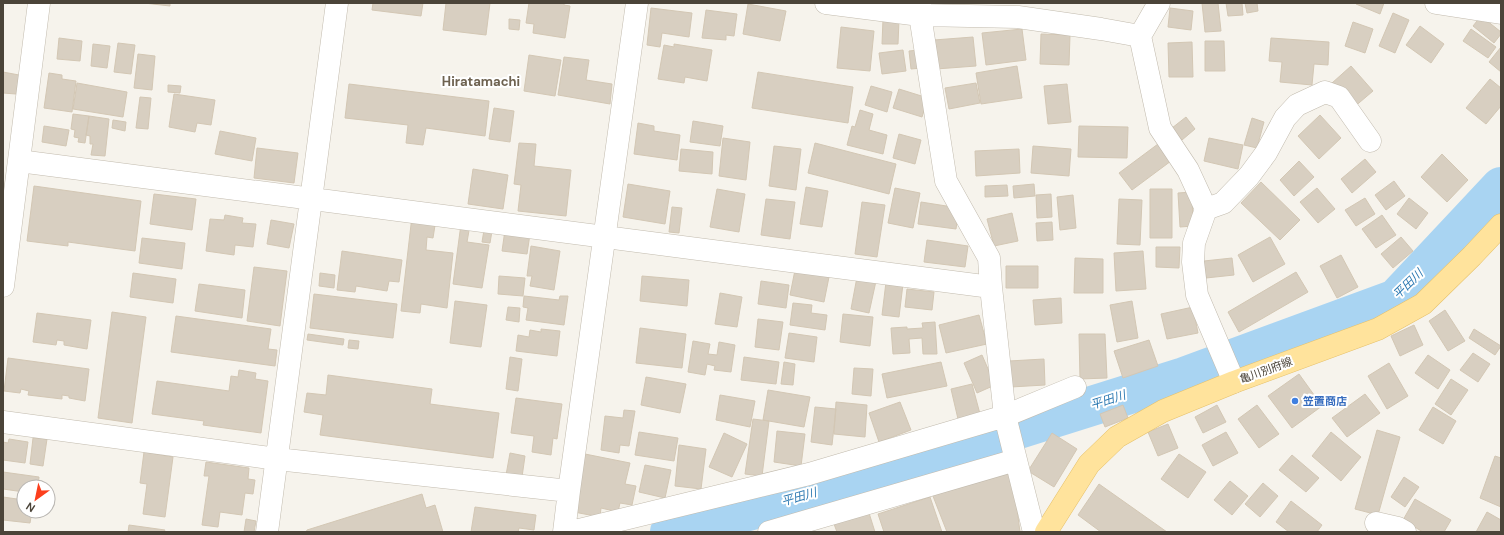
<svg xmlns="http://www.w3.org/2000/svg" width="1504" height="535" viewBox="0 0 1504 535" font-family="'DM Sans','Noto Sans JP',sans-serif">
<style>
.lines{fill:none;stroke-linecap:round;stroke-linejoin:round}
.river{stroke:#a9d4f2;stroke-width:40}
.building{fill:#d8cfc1;stroke:#d3c7b4}
.minor-casing{stroke:#c2bbae;stroke-width:23}
.major-casing{stroke:#e6c16a;stroke-width:23}
.minor{stroke:#fff;stroke-width:22}
.major{stroke:#ffe39c;stroke-width:22}
.shop-dot{fill:#3f7fe0;stroke:#fff;stroke-width:1.5}
.labels{text-anchor:middle;dominant-baseline:central;stroke-width:4;stroke-linejoin:round;paint-order:stroke}
.street-label{font-size:11px;fill:#4b4439;stroke:#fff}
.shop-label{font-size:11px;font-weight:bold;fill:#366cbe;stroke:#fff;text-anchor:start}
.water-label{font-size:12px;font-style:italic;fill:#2e7ab2;stroke:#fff}
.quarter-label{font-size:13px;font-weight:bold;fill:#6e6250;stroke:#fff}
</style>
<rect width="100%" height="100%" fill="#f6f3ec"/>
<g class="lines">
<path class="river" d="M670 532 811 494 1184 377 1396 299 1501 187"/>
</g>
<path class="building" d="M144 3H170V6Z
M373 3H423L421 16 372 10Z
M446 3H490L486 35 443 30Z
M529 3H564V5L570 6 565 38 533 33 534 24 526 23Z
M1202 3H1218L1221 31 1205 32Z
M1226 3H1242L1243 15 1228 16Z
M1245 3H1257L1258 11 1247 13Z
M1357 3H1384L1380 14 1356 4Z
M748 4 786 11 780 41 743 34Z
M651 8 692 13 689 37 662 33 660 47 647 45Z
M1170 8 1193 11 1191 30 1168 27Z
M706 10 737 14 734 36 726 35V40L702 38Z
M1393 13 1409 20 1395 53 1379 46Z
M1481 16 1501 32V34L1494 43 1473 26Z
M509 19 520 20 519 30 509 29Z
M883 19 899 20 898 44H882Z
M1353 22 1373 29 1365 53 1345 46Z
M1420 26 1444 44 1431 63 1406 45Z
M841 27 874 31 870 71 837 68Z
M1022 29 1026 60 986 65 982 33Z
M1471 29 1496 47 1488 58 1463 41Z
M1041 34 1070 35 1069 65 1040 64Z
M973 37 976 66 936 69 934 40Z
M59 38 82 41 80 61 57 59Z
M1271 38 1329 42 1328 65 1314 64 1312 85 1280 82 1282 62 1269 61Z
M1205 41H1224L1225 71H1205Z
M1192 42 1193 77H1169L1168 43Z
M118 43 135 45 131 74 114 72Z
M93 44 110 46 107 68 91 66Z
M674 44 712 50 707 81 685 77 684 83 658 79 664 45 674 47Z
M1501 47V72L1489 62Z
M903 50 906 71 882 74 879 53Z
M919 50 922 68 911 69 909 51Z
M138 54 155 56 152 90 134 88Z
M529 55 561 60 555 96 524 91Z
M564 57 589 60 586 80 612 84 610 104 558 95Z
M1017 66 1022 98 981 104 976 73Z
M1351 66 1373 91 1353 108 1332 83Z
M3 72 19 75 16 94 3 93Z
M758 72 853 87 848 123 752 108Z
M49 73 62 75V79L76 81 72 112 44 108Z
M1490 79 1501 88V106L1486 124 1466 108Z
M77 83 127 92 123 117 73 109Z
M976 83 980 103 949 109 945 88Z
M349 84 489 101 485 136 426 128 423 145 406 143 408 125 345 118Z
M1067 84 1071 122 1048 124 1044 86Z
M168 85 181 86 180 93 168 92Z
M871 86 892 92 887 112 865 105Z
M899 89 928 98 922 117 893 108Z
M174 94 215 100 211 125 197 123 195 132 169 127Z
M140 97 151 98 148 129 136 128Z
M494 108 514 111 510 142 489 139Z
M860 110 873 114 869 130 887 135 883 154 847 145 852 126 855 127Z
M73 114 89 116 85 143 78 142 79 138 74 137 75 130 71 129Z
M1320 115 1341 138 1319 159 1298 136Z
M89 116 109 119 105 156 91 155 93 144H90V136L86 135Z
M1186 117 1195 129 1182 140 1172 128Z
M1252 118 1264 122 1257 148 1244 145Z
M113 120 126 122 125 131 112 128Z
M693 121 723 126 720 146 690 142Z
M638 123 654 126V131L680 135 677 160 634 154Z
M44 126 69 130 66 146 42 142Z
M1079 126 1128 127 1127 158 1078 157Z
M220 131 256 138 252 161 215 154Z
M899 134 921 140 915 164 893 158Z
M723 138 750 142 746 180 719 176Z
M1209 138 1243 145 1238 169 1204 161Z
M519 143 536 144 534 166 571 170 566 216 518 211 521 185 514 184Z
M815 143 896 164 889 194 808 173Z
M1158 144 1171 161 1132 190 1119 173Z
M774 146 801 149 796 190 769 186Z
M1033 146 1071 149 1069 176 1031 173Z
M257 148 298 153 294 183 254 178Z
M681 149 713 152 712 174 679 171Z
M1019 149 1020 173 976 176 975 151Z
M1442 154 1468 180 1447 202 1421 177Z
M1365 159 1376 172 1352 193 1341 179Z
M1299 161 1314 177 1294 196 1280 180Z
M473 169 508 175 503 209 468 204Z
M1394 181 1405 196 1386 210 1375 195Z
M1261 182 1300 220 1280 240 1241 203Z
M628 184 670 191 665 224 623 217Z
M1034 184 1035 196 1014 198 1013 186Z
M1007 185 1008 196 985 197V186Z
M34 186 141 201 135 251 68 242V246L27 241Z
M806 187 828 191 822 227 800 224Z
M895 188 920 193 913 228 888 223Z
M1317 188 1335 209 1318 223 1300 202Z
M717 189 745 194 739 232 710 227Z
M1150 189H1172V238H1150Z
M1192 192 1193 226 1180 227 1178 193Z
M154 194 196 199 192 230 150 224Z
M1051 194 1052 217 1037 218 1036 195Z
M1073 195 1076 228 1060 230 1057 197Z
M1365 198 1375 214 1356 226 1345 210Z
M1409 198 1428 213 1416 229 1397 214Z
M766 199 795 202 790 239 761 235Z
M1119 199 1142 200 1140 245 1117 244Z
M862 202 885 205 877 257 855 254Z
M921 202 959 208 956 229 918 224Z
M672 207 682 208 679 233 669 232Z
M1012 213 1018 241 994 246 987 219Z
M225 215 243 218 242 223 256 224 253 247 235 245 234 255 206 251 210 219 224 220Z
M1382 215 1396 235 1376 248 1362 229Z
M412 216 436 219 433 238 427 237 426 250 453 253 447 308 421 304 420 313 401 311Z
M271 220 294 224 289 248 267 244Z
M1052 222 1053 240 1037 241 1036 223Z
M461 224 470 225 467 242 489 245 482 288 453 284Z
M484 230 492 231 490 243 482 242Z
M505 230 530 234 527 254 502 251Z
M1270 237 1285 264 1253 282 1238 255Z
M1401 237 1413 251 1393 268 1381 254Z
M142 238 185 243 182 269 139 263Z
M927 240 968 246 965 267 924 262Z
M531 246 560 251 554 290 530 286 532 276H527Z
M1156 247H1180L1179 268 1156 267Z
M342 251 402 260 399 282 389 281 387 291 356 286 355 292 337 290Z
M1143 251 1146 289 1116 291 1114 253Z
M1341 255 1358 287 1337 298 1320 266Z
M1075 258 1103 259V293H1074Z
M1232 258 1234 275 1206 278 1204 261Z
M1006 266H1038V288H1006Z
M254 267 287 271 280 326 247 321Z
M795 270 829 277 824 302 790 295Z
M1296 272 1308 292 1239 332 1228 312Z
M133 273 176 279 173 303 130 297Z
M320 273 335 275 334 288 319 286Z
M499 276 525 278 523 296 498 294Z
M642 276 689 280 687 306 640 301Z
M857 277 876 281 869 313 851 309Z
M761 281 789 285 786 308 758 304Z
M886 282 903 284 899 317 882 315Z
M199 284 245 290 242 318 195 311Z
M907 289 934 292 932 310 905 307Z
M720 293 742 297 737 327 715 324Z
M314 294 397 304 393 338 310 328Z
M524 296 559 300 560 296H568L564 325 526 320 528 308 523 307Z
M1061 298 1062 323 1035 325 1033 300Z
M455 301 487 305 481 347 450 343Z
M1132 301 1138 338 1117 342 1110 305Z
M793 303 812 305 811 313 827 315 825 330 790 325Z
M508 307 520 308 519 322 506 320Z
M1193 307 1198 333 1167 339 1161 314Z
M1445 310 1465 341 1448 351 1429 321Z
M112 312 146 317 132 423 98 418Z
M37 313 91 320 87 349 64 345V341L57 340 56 345 33 342Z
M843 314 873 317 870 346 840 342Z
M979 315 987 344 946 353 939 325Z
M176 316 271 329 268 349 277 350 275 366 171 352Z
M758 319 783 322 779 350 755 347Z
M935 322 937 354H923L922 338 909 339 910 353 893 354 891 328 907 327V329L923 328 922 323Z
M1414 325 1423 345 1400 356 1391 336Z
M640 328 686 334 682 368 636 363Z
M541 329 560 331 557 356 516 351 518 335 529 337 530 330 541 332Z
M1474 329 1501 346 1495 355 1469 338Z
M789 333 817 337 814 362 785 358Z
M308 334 344 339 343 345 307 340Z
M1079 334H1105L1107 378 1080 379Z
M349 340 359 341 358 349 348 348Z
M1149 340 1158 366 1123 378 1114 351Z
M693 341 710 344 708 354 717 355 719 342 735 345 731 372 714 370 715 366 707 364 705 375 688 372Z
M1473 353 1490 364 1478 382 1460 370Z
M982 355 995 385 977 393 964 363Z
M1428 355 1450 370 1438 389 1415 373Z
M510 357 522 359 518 391 506 389Z
M744 357 779 362 776 384 741 380Z
M8 358 89 369 85 401 69 398V396L62 395V399L28 395 29 391 21 389 20 393 4 391Z
M1044 359 1045 385 1011 387 1009 361Z
M784 362 795 364 793 385 781 384Z
M941 362 947 386 887 398 882 374Z
M1389 363 1408 396 1387 409 1368 376Z
M854 368 873 369 871 396 852 394Z
M239 370 256 373 255 379 268 381 261 433 203 425 204 421 152 414 157 381 229 391 231 376 238 377Z
M1299 374 1322 406 1292 428 1268 396Z
M328 375 432 389 430 404 499 413 493 458 320 435 323 415 304 412 307 393 326 395Z
M646 377 686 384 680 413 641 405Z
M1451 379 1468 390 1451 415 1435 404Z
M972 384 980 414 958 419 951 389Z
M768 390 810 397 804 427 763 420Z
M1365 394 1380 413 1347 437 1332 418Z
M720 395 755 401 750 427 716 420Z
M516 398 562 404 557 439 553 438 551 455 532 452 534 436 511 433Z
M836 402 867 405 865 437 834 434Z
M900 402 911 430 879 442 869 413Z
M1123 405 1128 418 1105 427 1100 414Z
M1217 405 1226 422 1203 433 1195 417Z
M1257 405 1279 434 1259 448 1238 419Z
M815 407 836 409 832 445 811 442Z
M1433 407 1456 421 1443 444 1419 430Z
M624 410 635 411 629 446 620 445 619 453 601 450 605 416 623 418Z
M753 419 769 421 762 476 745 474Z
M1168 424 1178 448 1158 456 1148 432Z
M1377 430 1400 437 1378 515 1355 509Z
M777 431 805 434 801 466 774 462Z
M639 432 678 438 674 461 635 455Z
M1226 432 1238 453 1213 466 1202 445Z
M1331 432 1361 457 1341 481 1312 456Z
M724 433 747 444 732 477 709 467Z
M1052 433 1077 449 1054 487 1028 471Z
M33 438 47 439 43 466 30 464Z
M9 439 28 442 25 463 3 460V442L8 443Z
M679 445 706 449 701 489 675 486Z
M144 452 173 457 165 517 143 514 147 484 140 483Z
M510 453 525 456 522 477 506 475Z
M585 454 630 463 625 484 636 486 632 505 620 503 618 512 601 508 600 517 574 512Z
M1179 454 1206 472 1188 498 1161 479Z
M1292 455 1319 478 1306 492 1279 470Z
M1495 456 1501 458V507L1480 498Z
M206 462 249 468 248 479 255 480 253 494 245 493 242 515 220 512 218 527 202 525 209 476H204Z
M645 465 671 470 665 498 639 492Z
M1012 471 1020 532H947L931 491Z
M3 472 39 477 38 487H24V492L3 489Z
M1404 477 1419 487 1405 507 1391 497Z
M1230 481 1248 496 1232 515 1214 500Z
M1263 483 1278 496 1260 517 1245 504Z
M1099 484 1167 532H1101L1078 515Z
M422 494 426 508 435 505 443 532H306L307 530Z
M3 497 24 500V511H32L30 523 3 520Z
M930 497 942 532H884L878 514Z
M1415 499 1451 520 1444 532H1423L1403 520Z
M1291 501 1322 525 1317 532H1289L1276 522Z
M475 507 536 515 534 530 519 528 518 532H471Z
M1487 512 1501 520V532H1476Z
M869 513 875 532H837L834 524Z
M246 519 256 521 254 532H244Z
M129 525 165 530 164 532H128Z"/>
<g class="lines">
<g class="minor-casing">
<path id="minor" d="M826 3 920 15 1018 17 1101 29 1140 36 1160 128 1188 170 1206 209 1194 243 1193 262 1197 295 1234 382
M920 3V15L946 181 989 258 991 287 1005 416 1034 532
M1436 3 1501 13
M1140 36 1159 3
M19 161 991 287
M1206 209 1223 203 1249 176 1266 153 1285 118 1297 105 1325 92 1339 97 1370 141
M3 286 39 3
M3 422 277 459 569 491
M1376 523 1398 528 1405 532
M267 532 337 3
M564 532 569 491 637 3
M571 532 809 474 1005 416 1075 387
M769 532 1016 460"/>
</g>
<g class="major-casing">
<path id="major" d="M1046 532 1089 464 1117 437 1163 411 1234 382 1378 329 1423 304 1472 256 1501 225"/>
</g>
<use href="#minor" class="minor"/>
<use href="#major" class="major"/>
</g>
<circle class="shop-dot" cx="1295" cy="401" r="4"/>
<g class="labels">
<g class="street-label">
<text transform="translate(1266 370) rotate(-20)">亀川別府線</text>
</g>
<g class="shop-label">
<text x="1303" y="401">笠置商店</text>
</g>
<g class="water-label">
<text transform="translate(1408 284) rotate(-44)">平田川</text>
<text transform="translate(1108 400) rotate(-18)">平田川</text>
<text transform="translate(799 497) rotate(-16)">平田川</text>
</g>
<g class="quarter-label">
<text x="481" y="81">Hiratamachi</text>
</g>
</g>
<rect width="1504" height="535" fill="none" stroke="#4b4439" stroke-width="8"/>
<g transform="translate(36 499) rotate(213)"><circle r="19" fill="#ffffff" stroke="#b7b4b0"/>
<path d="M0-3L7 15L0 10L-7 15Z" fill="#fc3f1d"/>
<text y="-6" font-size="11" font-weight="bold" text-anchor="middle" fill="#4b4439">N</text>
</g>
</svg>
